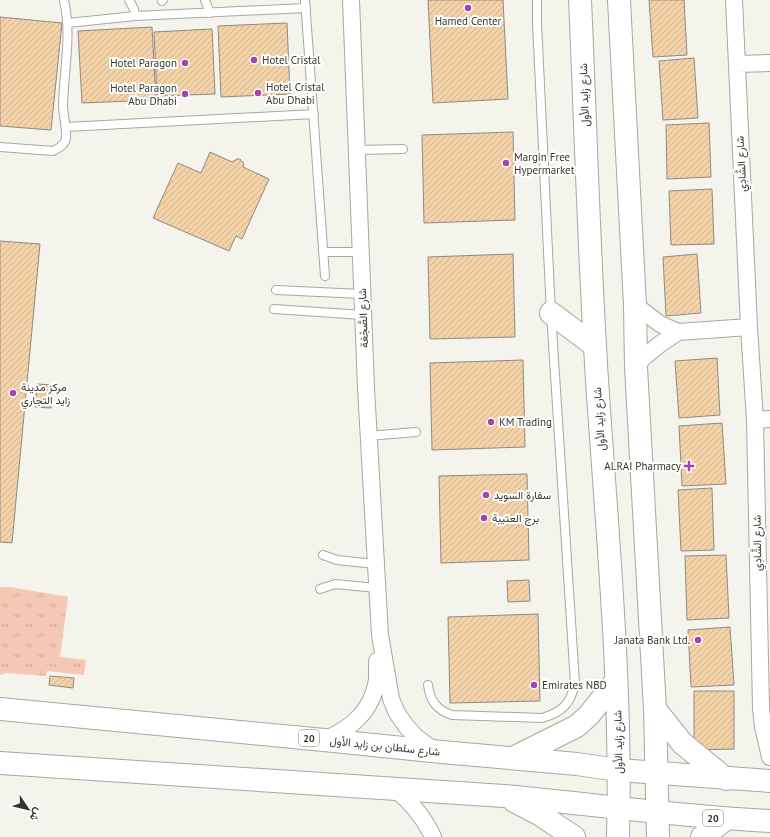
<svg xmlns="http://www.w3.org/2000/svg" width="770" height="837" viewBox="0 0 770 837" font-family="'PT Sans',Vazirmatn,sans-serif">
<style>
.grass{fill:url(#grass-tufts)}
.building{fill:url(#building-hatch);stroke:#8e8a85}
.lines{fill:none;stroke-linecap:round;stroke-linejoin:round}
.service-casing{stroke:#a8a7a1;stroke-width:10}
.minor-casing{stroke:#a8a7a1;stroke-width:18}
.secondary-casing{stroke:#a8a7a1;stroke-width:24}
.primary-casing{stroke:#a8a7a1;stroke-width:24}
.service{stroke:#fff;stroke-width:8}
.minor{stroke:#fff;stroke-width:16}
.secondary{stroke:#fff;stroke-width:22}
.primary{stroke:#fff;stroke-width:22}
.poi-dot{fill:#a544ac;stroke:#fffffe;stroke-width:1.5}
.labels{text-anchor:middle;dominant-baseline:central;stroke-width:4;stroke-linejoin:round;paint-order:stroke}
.shield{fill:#fffffe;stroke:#72726f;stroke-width:1}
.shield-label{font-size:10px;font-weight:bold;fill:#353532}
.poi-label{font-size:11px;fill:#353532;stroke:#fffffe;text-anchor:start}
.street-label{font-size:11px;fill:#353532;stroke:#fffffe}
</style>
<defs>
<pattern id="grass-tufts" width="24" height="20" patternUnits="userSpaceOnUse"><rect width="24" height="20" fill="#f4c8b2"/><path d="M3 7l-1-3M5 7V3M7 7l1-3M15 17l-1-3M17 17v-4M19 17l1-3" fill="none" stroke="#d2ac9a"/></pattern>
<pattern id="building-hatch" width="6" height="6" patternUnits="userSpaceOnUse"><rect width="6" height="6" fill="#f2d2a6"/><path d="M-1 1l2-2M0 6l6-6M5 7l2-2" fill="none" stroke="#d0b58f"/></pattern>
</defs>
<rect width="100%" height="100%" fill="#f4f3ec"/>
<path class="grass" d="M0 587H10L68 597 60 657 86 660 84 675 47 671 46 676 6 673 0 675Z"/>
<path class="building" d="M428 0H503L508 99 433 103Z
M649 0H684L687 55 653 57Z
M0 17 62 23 51 130 0 126Z
M287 23 290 94 221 97 218 26Z
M152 27 156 100 82 103 78 31Z
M212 29 215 94 157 96 154 32Z
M694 58 698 118 663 120 659 61Z
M709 123 711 177 667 179 666 125Z
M513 132 515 220 424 223 422 135Z
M210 152 232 162 237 159H240L244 164 243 167 269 179 242 239 236 236 229 251 153 218 178 163 201 173Z
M712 189 714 244 671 245 669 191Z
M0 241 40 244 12 543 0 542Z
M513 254 515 337 430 339 428 257Z
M697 254 701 313 666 316 663 257Z
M717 358 720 415 679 418 675 361Z
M523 360 525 447 432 450 430 363Z
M37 384 53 385 51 408 35 407Z
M722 423 726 484 682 486 679 426Z
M527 474 529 560 441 563 439 476Z
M712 488 714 550 681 551 678 490Z
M726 555 729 618 687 620 685 556Z
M529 580 530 601 508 602 507 581Z
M538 614 540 701 450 703 448 617Z
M730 627 734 685 691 687 688 630Z
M50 676 74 678 73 688 49 685Z
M694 691H734V749L694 750Z"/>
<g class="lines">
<g class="service-casing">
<path id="service" d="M129 0 134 9 135 16
M205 0 210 13
M305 0 325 276
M162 1 163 0
M68 23 135 16 306 8
M66 127 314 114
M0 147 53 151C59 148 65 145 66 138 67 127 63 116 63 105 64 69 72 35 64 0
M358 150 403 149
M323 252H361
M276 290 362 294
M274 309 363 315
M368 436 416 432
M323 555 337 560 375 564
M320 589 335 584 377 588
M428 685C430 701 437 710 452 715L542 718C563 712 571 703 575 683L551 313 537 23V0"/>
</g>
<g class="minor-casing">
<path id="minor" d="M351 0 366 388 380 635 391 699 397 713 406 726 416 737 428 746 437 750
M734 0 749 327 755 420 761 708 763 727 770 757
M737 64 770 63
M635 305 660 324 678 332
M636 367 643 358 660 344 678 332 749 327
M755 420 770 419
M324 740C352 728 372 711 377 680 377 674 377 667 377 661
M395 789C412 803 424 817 433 837"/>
</g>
<g class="secondary-casing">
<path id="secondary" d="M580 0C586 132 589 264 598 395 608 542 622 690 618 837
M619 0 635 305 636 367 655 709 658 837
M551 313 595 346"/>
</g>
<g class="primary-casing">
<path id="primary" d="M0 709 324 740 442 752 577 764 618 770 770 781
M655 709 682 743 726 779
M513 758 577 726 589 715 616 681
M0 763 504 796C593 804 681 817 770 821
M514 801 539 814 574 837
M702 837 726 819"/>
</g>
<use href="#service" class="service"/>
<use href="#minor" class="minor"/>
<use href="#secondary" class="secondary"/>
<use href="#primary" class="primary"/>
</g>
<g class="poi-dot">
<circle cx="468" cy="8" r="4"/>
<circle cx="254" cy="60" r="4"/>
<circle cx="185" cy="63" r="4"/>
<circle cx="258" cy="93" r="4"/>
<circle cx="185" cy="94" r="4"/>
<circle cx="506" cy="163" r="4"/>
<circle cx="13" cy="393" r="4"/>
<circle cx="491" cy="422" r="4"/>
<path d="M687 460h4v4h4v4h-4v4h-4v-4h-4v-4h4z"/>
<circle cx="486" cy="495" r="4"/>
<circle cx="484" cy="518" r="4"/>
<circle cx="698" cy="640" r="4"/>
<circle cx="534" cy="685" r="4"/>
</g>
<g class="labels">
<g class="shield">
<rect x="299" y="730" width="20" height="16" rx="3"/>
<rect x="703" y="810" width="20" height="16" rx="3"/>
</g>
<g class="shield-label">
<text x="309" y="738">20</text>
<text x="713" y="818">20</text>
</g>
<g class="poi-label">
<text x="468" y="21" text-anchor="middle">Hamed Center</text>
<text x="262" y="60">Hotel Cristal</text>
<text x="177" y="63" text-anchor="end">Hotel Paragon</text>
<text x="266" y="87">Hotel Cristal<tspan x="266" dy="13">Abu Dhabi</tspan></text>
<text x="177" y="88" text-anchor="end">Hotel Paragon<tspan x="177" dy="13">Abu Dhabi</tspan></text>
<text x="514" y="157">Margin Free<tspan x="514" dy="13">Hypermarket</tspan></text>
<text x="21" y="387">مركز مدينة<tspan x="21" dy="13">زايد التجاري</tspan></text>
<text x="499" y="422">KM Trading</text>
<text x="681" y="466" text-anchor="end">ALRAI Pharmacy</text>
<text x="494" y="495">سفارة السويد</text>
<text x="492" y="518">برج العتيبة</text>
<text x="690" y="640" text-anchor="end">Janata Bank Ltd.</text>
<text x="542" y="685">Emirates NBD</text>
</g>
<g class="street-label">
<text transform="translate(584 95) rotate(-92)">شارع زايد الأول</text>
<text transform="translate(741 164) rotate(-93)">شارع الشَّادِي</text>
<text transform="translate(363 318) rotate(-92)">شارع الصَّجْعَة</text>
<text transform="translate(599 419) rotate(-94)">شارع زايد الأول</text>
<text transform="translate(757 543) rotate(-91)">شارع الشَّادِي</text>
<text transform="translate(618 742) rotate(-91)">شارع زايد الأول</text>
<text transform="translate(385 746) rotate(6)">شارع سلطان بن زايد الأول</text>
</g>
</g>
<g transform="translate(28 809) rotate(125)" stroke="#fffffe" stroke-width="3" paint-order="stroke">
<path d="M0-3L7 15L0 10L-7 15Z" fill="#353532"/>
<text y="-6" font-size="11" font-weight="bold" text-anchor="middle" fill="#353532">ش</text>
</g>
</svg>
